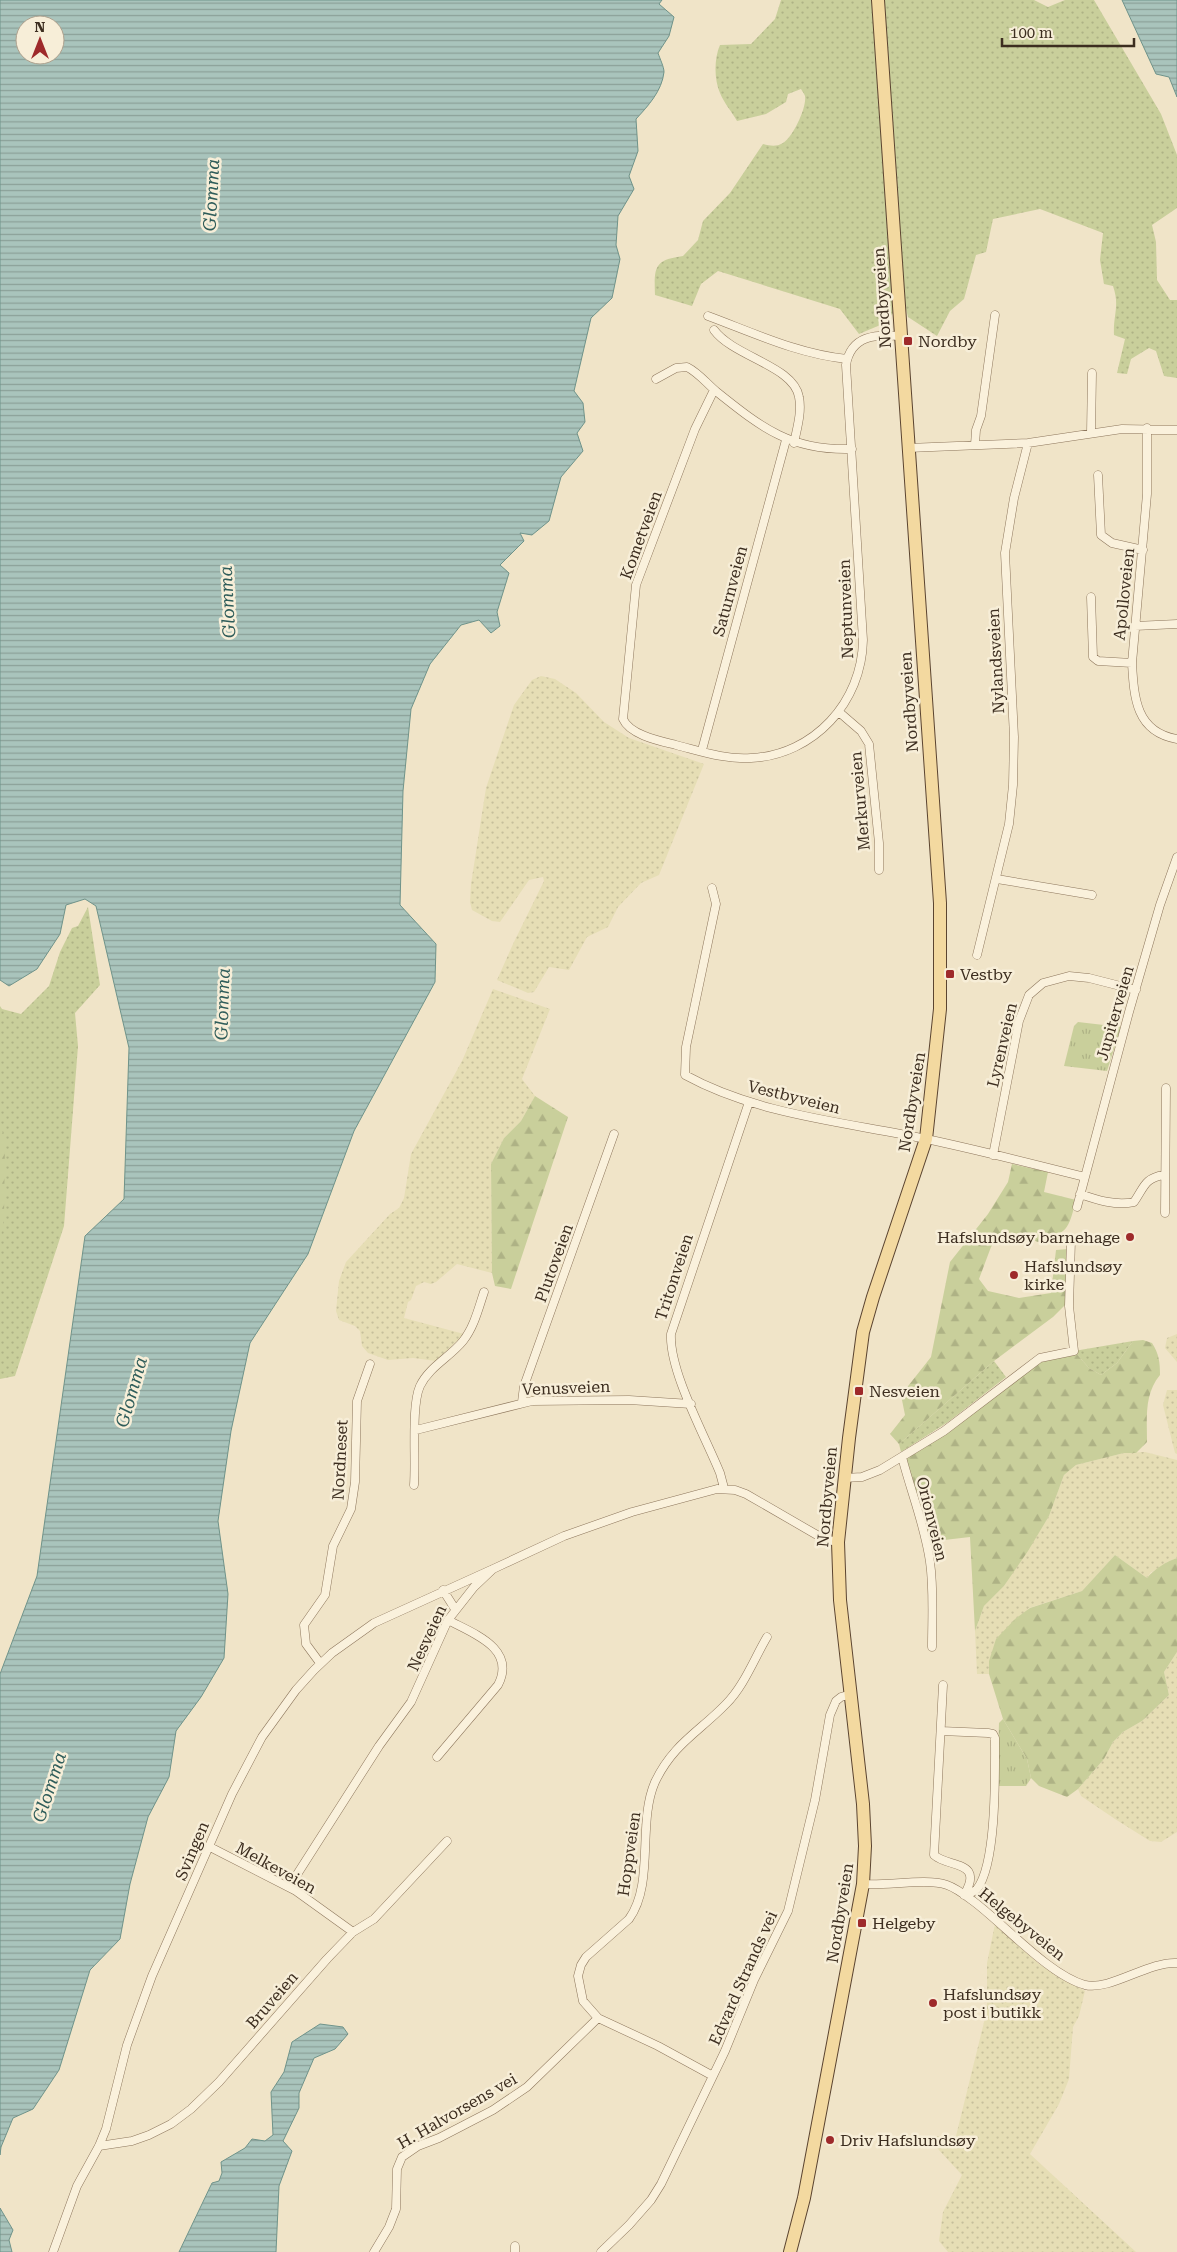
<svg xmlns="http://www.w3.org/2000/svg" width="1177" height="2252" viewBox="0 0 1177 2252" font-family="'Roboto Serif',serif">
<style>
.farmland{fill:url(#farmland-dots)}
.grass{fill:url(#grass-dots)}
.forest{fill:url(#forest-firs)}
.park{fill:url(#park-tufts)}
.water{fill:url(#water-rules);stroke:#6f938a;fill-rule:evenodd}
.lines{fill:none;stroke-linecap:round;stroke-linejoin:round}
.street-casing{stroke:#8d765c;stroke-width:9}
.primary-casing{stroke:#5b4430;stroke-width:14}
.street{stroke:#faf1dc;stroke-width:8}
.primary{stroke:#f3d9a0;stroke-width:12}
.poi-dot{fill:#9e2a2b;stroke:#f7eed8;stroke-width:2}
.labels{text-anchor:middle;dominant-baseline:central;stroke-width:5;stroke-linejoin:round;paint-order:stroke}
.street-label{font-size:16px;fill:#3d2e20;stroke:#f7eed8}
.poi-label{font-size:16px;fill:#3d2e20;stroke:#f7eed8;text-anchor:start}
.water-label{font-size:18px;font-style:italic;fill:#2f5d5a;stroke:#f7eed8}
</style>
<defs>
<pattern id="farmland-dots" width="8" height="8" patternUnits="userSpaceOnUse" patternTransform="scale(1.25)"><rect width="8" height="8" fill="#e6deb5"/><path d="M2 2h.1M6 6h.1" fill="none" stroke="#c6bf9b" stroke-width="1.8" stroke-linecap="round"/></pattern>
<pattern id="grass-dots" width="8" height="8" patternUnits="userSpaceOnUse" patternTransform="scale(1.25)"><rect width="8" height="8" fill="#c9cf9b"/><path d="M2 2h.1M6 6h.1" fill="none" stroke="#aeb285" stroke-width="1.8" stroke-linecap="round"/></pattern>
<pattern id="forest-firs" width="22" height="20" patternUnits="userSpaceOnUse" patternTransform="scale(1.25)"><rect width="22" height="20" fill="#c9cf9b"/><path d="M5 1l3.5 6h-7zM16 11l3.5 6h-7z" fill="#aeb285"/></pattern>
<pattern id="park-tufts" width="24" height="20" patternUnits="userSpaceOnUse" patternTransform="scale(1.25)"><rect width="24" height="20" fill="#c9cf9b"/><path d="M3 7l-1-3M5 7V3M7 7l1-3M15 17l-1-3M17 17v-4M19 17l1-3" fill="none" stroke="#aeb285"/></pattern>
<pattern id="water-rules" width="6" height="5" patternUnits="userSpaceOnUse" patternTransform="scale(1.25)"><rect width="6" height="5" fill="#a9c4bc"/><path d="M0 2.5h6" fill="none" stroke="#8ba098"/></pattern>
</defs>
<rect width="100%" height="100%" fill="#f0e4c8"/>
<path class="farmland" d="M541 676 555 679 576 693 604 722 629 738 704 764 659 875 641 883 618 907 608 927 587 937 569 970 549 967 534 992 528 993 497 980 513 944 544 881 543 877 529 880 500 922 492 921 472 910 470 902 471 884 486 788 514 705 532 680Z
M493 989 550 1009 522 1079 535 1096 521 1121 504 1138 491 1164 492 1273 457 1264 436 1282 431 1284 424 1282 416 1286 411 1300 408 1302 404 1318 464 1334 436 1361 413 1358 388 1360 368 1353 362 1346 360 1331 355 1326 339 1320 336 1311 339 1281 346 1262 390 1214 399 1208 404 1198 411 1154 462 1061Z
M1177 1334V1362L1165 1348 1167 1338Z
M1167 1390H1177V1454L1175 1453 1163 1405Z
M1145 1452 1177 1460V1558L1167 1562 1162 1567 1151 1572 1147 1578 1115 1555 1082 1591 1029 1608 989 1661V1674H977L975 1631 984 1606 1004 1586 1049 1516 1064 1475 1076 1465 1124 1453Z
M1177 1652V1832L1161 1842 1150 1841 1115 1819 1081 1796 1078 1789 1104 1759 1113 1742 1123 1732 1142 1721 1169 1695 1164 1672Z
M995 1924 1039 1964 1085 1991 1079 2016 1073 2027 1069 2079 1059 2104 1030 2154 1136 2252H948L939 2241 943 2212 962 2175 926 2136H956L987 2010V1963Z"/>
<path class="grass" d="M781 0H872L894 312 885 323 859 334 840 309 718 271 701 284 692 306 655 295C654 267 654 260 683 256L698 240 703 221 730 193 763 144C771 146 776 147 783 143 793 137 807 107 805 96 804 93 802 91 801 89L788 94 786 102 766 114 737 121C732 112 724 103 720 93 714 80 714 58 720 45L751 44 775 19Z
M884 0H1034L1048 7 1065 0H1094L1161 114 1177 155V208L1152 225 1156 242 1157 280 1170 300H1177V378L1164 376 1156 351 1149 348 1131 359 1127 374 1117 373 1125 339 1114 335C1113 315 1120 306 1113 286L1104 284 1100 260 1103 233 1040 209 993 219 986 252 976 255 964 299 950 311 937 336 908 317 903 297Z
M88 907 100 985 75 1013 78 1046 64 1226 15 1376 0 1379V1006L2 1009 21 1014 49 986 60 952 72 928 78 926Z
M1133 1341 1117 1363 1101 1375 1089 1368 1074 1351Z
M994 1361 1006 1377 948 1422 901 1452 899 1444Z"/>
<path class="forest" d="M535 1096 568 1117 511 1289 495 1286 492 1273 491 1164 504 1138 521 1121Z
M0 1128 5 1136 4 1217 0 1242Z
M1012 1164 1048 1172 1044 1192 1076 1200C1068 1231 1068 1232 1038 1242L1017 1234 998 1237 991 1247 979 1279 988 1291 1019 1298 1051 1293 1056 1250 1068 1249 1065 1305 1053 1317 994 1361 899 1444 890 1434 905 1415 901 1395 931 1357 950 1262 988 1214 1008 1182Z
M1143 1340 1152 1343C1159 1354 1160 1362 1160 1375 1144 1394 1147 1419 1147 1442L1136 1453H1124L1076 1465 1064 1475 1049 1516 1028 1551 1004 1586 984 1606 975 1631 970 1537 927 1542 902 1457 1040 1358 1074 1351 1089 1368 1101 1375 1117 1363 1133 1341Z
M1115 1555 1147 1578C1153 1570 1167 1561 1177 1558V1652L1164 1672 1169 1695 1142 1721 1123 1732 1113 1742 1104 1759 1078 1789 1067 1797 1039 1786 1031 1778 1027 1759 1003 1719 989 1674V1661L996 1639 1015 1619 1030 1608 1082 1591Z"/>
<path class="park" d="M1078 1022 1121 1027 1107 1071 1064 1066 1074 1026Z
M1003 1719 1027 1759 1031 1778 1026 1786H997L999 1723Z"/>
<path class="water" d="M0 0H662L659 4 674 17 669 36 658 53C660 59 664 67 664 72 662 91 648 106 636 119L638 151 629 176 634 189 618 216 616 245 620 259 612 298 591 318 574 391 583 403 585 422 577 433 583 451 561 477 549 521 532 535 520 533 524 541 500 565 509 573 497 612 500 626 491 633 479 620 461 625 430 664 411 709 403 791 400 905 436 944 435 982 354 1131 308 1254 250 1343 231 1431 218 1521 228 1594 224 1658 201 1697 176 1731 169 1777 148 1817 130 1884 120 1939 90 1970 59 2070 33 2109 13 2118 1 2147 0 2155V1674L37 1576 85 1236 124 1199 129 1048 96 906 85 899 66 905 60 934 37 969 9 986 0 980ZM25 25H55V55H25Z
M1122 0H1177V97L1169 77 1156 74Z
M320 2024 343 2027 348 2034 335 2049 314 2058 299 2093V2108L283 2141 292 2151 279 2186 276 2252H179L212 2183 219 2181 222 2173 221 2162 245 2148 252 2139 265 2141 273 2135 271 2092 284 2072 292 2042Z
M0 2208 13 2230 9 2240 12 2252H0Z"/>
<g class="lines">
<g class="street-casing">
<path id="street" d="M708 316C754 333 798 354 847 359
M714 330C734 357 794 366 799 397 802 412 797 428 794 443
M656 379 676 368 687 367C699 373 707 384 717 392 762 428 791 451 852 449
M714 390 695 429 636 585 623 719C630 735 660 741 676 745 700 751 726 760 751 758 814 755 862 702 863 640L846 365C851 335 876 334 901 336
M1147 428V494L1132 663C1134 698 1136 732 1177 739
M1091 433 1092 373
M975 445 976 430 981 416 995 315
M908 448 1028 443 1122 429 1177 430
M1098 475 1101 535 1112 543 1143 550
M1091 597 1093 657 1098 661 1132 663
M1135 626 1177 624
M839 712 861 731 869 744 879 843V870
M702 750 786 440
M997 879 1092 895
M712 888 716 904 686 1047 685 1075C758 1115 845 1122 926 1139 979 1150 1032 1164 1085 1177
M977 955 1009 824 1013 785 1014 737 1005 553 1014 498 1028 443
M993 1155 1019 1021 1029 995 1043 983 1069 976 1089 978 1136 990
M1080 1194C1097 1200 1116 1206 1134 1202 1144 1188 1144 1178 1164 1175
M1077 1207 1129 1012 1160 905 1177 857
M1165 1213 1166 1088
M522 1402 524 1386 614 1134
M416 1430 532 1401 629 1400 691 1404
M902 1457C911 1492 925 1526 930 1562 934 1590 932 1619 932 1647
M844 1478 862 1477 880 1470 944 1431 1040 1358 1074 1351 1069 1306 1071 1240
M414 1485C416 1459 411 1406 420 1386 429 1367 450 1357 463 1341 474 1327 478 1310 484 1292
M724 1488 720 1473C705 1436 669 1371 671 1334L749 1102
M443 1590 455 1609
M320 1663 306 1644 304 1625 325 1595 333 1546 351 1509 355 1482 357 1401 370 1364
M943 1685 934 1855C948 1868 985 1860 964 1895
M941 1731 988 1733 993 1734 995 1738C995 1772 997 1863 977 1889 973 1893 969 1894 964 1895
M437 1757 498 1685C517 1648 472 1633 448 1620
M210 1847 296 1891 353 1932
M863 1884C888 1886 926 1878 947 1885 956 1888 965 1895 973 1901 1004 1924 1049 1975 1085 1985 1110 1991 1149 1961 1177 1963
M289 1887 379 1746 411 1702 448 1620 474 1587 493 1569 564 1536 632 1512 717 1489 735 1490 746 1494 817 1535 828 1540 838 1542
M713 2076 658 2046 598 2018 583 2001 578 1976 581 1965 586 1957 629 1919C655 1883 637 1823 655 1782 673 1744 699 1732 726 1704 744 1686 754 1659 767 1637
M99 2146 132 2141 149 2135 171 2124 191 2109 219 2082 327 1959 353 1932 374 1919 447 1841
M53 2252 77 2186 99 2146 106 2129 127 2045 152 1976 232 1794 262 1737 296 1690 314 1670 332 1653 374 1623 493 1569
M374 2252 389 2227 396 2209 397 2169 402 2157 418 2146 439 2138 493 2110 527 2087 598 2018
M515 2252V2246
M601 2252 629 2225 651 2200 661 2184 725 2051 754 1980 788 1911 815 1800 830 1715 836 1701 841 1697 851 1694"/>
</g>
<g class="primary-casing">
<path id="primary" d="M790 2252 804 2198 863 1884 865 1846 863 1804 840 1600 838 1542 849 1438 863 1332 873 1297 926 1139 940 1009V903L878 0"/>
</g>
<use href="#street" class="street"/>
<use href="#primary" class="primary"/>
</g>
<g class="poi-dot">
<rect x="903" y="336" width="10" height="10" rx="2.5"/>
<rect x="945" y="969" width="10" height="10" rx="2.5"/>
<circle cx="1130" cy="1237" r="5"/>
<circle cx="1014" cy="1275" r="5"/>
<rect x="854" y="1386" width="10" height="10" rx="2.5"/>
<rect x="857" y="1918" width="10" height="10" rx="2.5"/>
<circle cx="933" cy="2003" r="5"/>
<circle cx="830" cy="2140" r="5"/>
</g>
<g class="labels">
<g class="street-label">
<text transform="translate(882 298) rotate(-94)">Nordbyveien</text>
<text transform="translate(641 535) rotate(-70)">Kometveien</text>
<text transform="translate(730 591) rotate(-75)">Saturnveien</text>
<text transform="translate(1124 594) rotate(-84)">Apolloveien</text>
<text transform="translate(846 609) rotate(-92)">Neptunveien</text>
<text transform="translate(996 661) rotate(-93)">Nylandsveien</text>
<text transform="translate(909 702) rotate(-94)">Nordbyveien</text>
<text transform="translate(860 801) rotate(-95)">Merkurveien</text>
<text transform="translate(1115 1013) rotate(-74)">Jupiterveien</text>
<text transform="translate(1002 1045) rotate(-77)">Lyrenveien</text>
<text transform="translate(794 1097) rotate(14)">Vestbyveien</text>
<text transform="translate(912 1102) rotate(-81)">Nordbyveien</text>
<text transform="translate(554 1263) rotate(-70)">Plutoveien</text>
<text transform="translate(674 1277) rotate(-72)">Tritonveien</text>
<text transform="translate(566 1388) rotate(-2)">Venusveien</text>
<text transform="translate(340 1460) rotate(-87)">Nordneset</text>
<text transform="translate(827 1497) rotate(-85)">Nordbyveien</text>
<text transform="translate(932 1519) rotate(76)">Orionveien</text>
<text transform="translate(427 1638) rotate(-65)">Nesveien</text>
<text transform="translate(192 1851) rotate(-67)">Svingen</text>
<text transform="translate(629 1854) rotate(-82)">Hoppveien</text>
<text transform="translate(276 1868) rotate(29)">Melkeveien</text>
<text transform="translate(840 1913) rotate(-81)">Nordbyveien</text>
<text transform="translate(1022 1924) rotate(39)">Helgebyveien</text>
<text transform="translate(743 1978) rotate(-66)">Edvard Strands vei</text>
<text transform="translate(272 2000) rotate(-49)">Bruveien</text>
<text transform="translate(457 2111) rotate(-30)">H. Halvorsens vei</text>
</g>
<g class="poi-label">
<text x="918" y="341">Nordby</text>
<text x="960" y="974">Vestby</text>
<text x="1120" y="1237" text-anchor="end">Hafslundsøy barnehage</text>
<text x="1024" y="1266">Hafslundsøy<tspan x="1024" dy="18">kirke</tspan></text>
<text x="869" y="1391">Nesveien</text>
<text x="872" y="1923">Helgeby</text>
<text x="943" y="1994">Hafslundsøy<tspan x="943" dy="18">post i butikk</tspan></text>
<text x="840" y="2140">Driv Hafslundsøy</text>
</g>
<g class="water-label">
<text transform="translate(211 195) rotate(-87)">Glomma</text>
<text transform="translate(227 602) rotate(-93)">Glomma</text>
<text transform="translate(222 1004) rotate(-88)">Glomma</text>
<text transform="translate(131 1392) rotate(-74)">Glomma</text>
<text transform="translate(49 1787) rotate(-72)">Glomma</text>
</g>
</g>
<g transform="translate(40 40)"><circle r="24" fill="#f7eed8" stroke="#ada18e"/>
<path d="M0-4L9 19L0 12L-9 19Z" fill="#9e2a2b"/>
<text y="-8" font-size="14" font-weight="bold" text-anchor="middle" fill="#3d2e20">N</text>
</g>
<path d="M1002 38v8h132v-8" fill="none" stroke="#3d2e20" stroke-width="2.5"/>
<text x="1010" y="38" font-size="15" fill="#3d2e20" stroke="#f7eed8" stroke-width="4" paint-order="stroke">100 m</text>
</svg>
